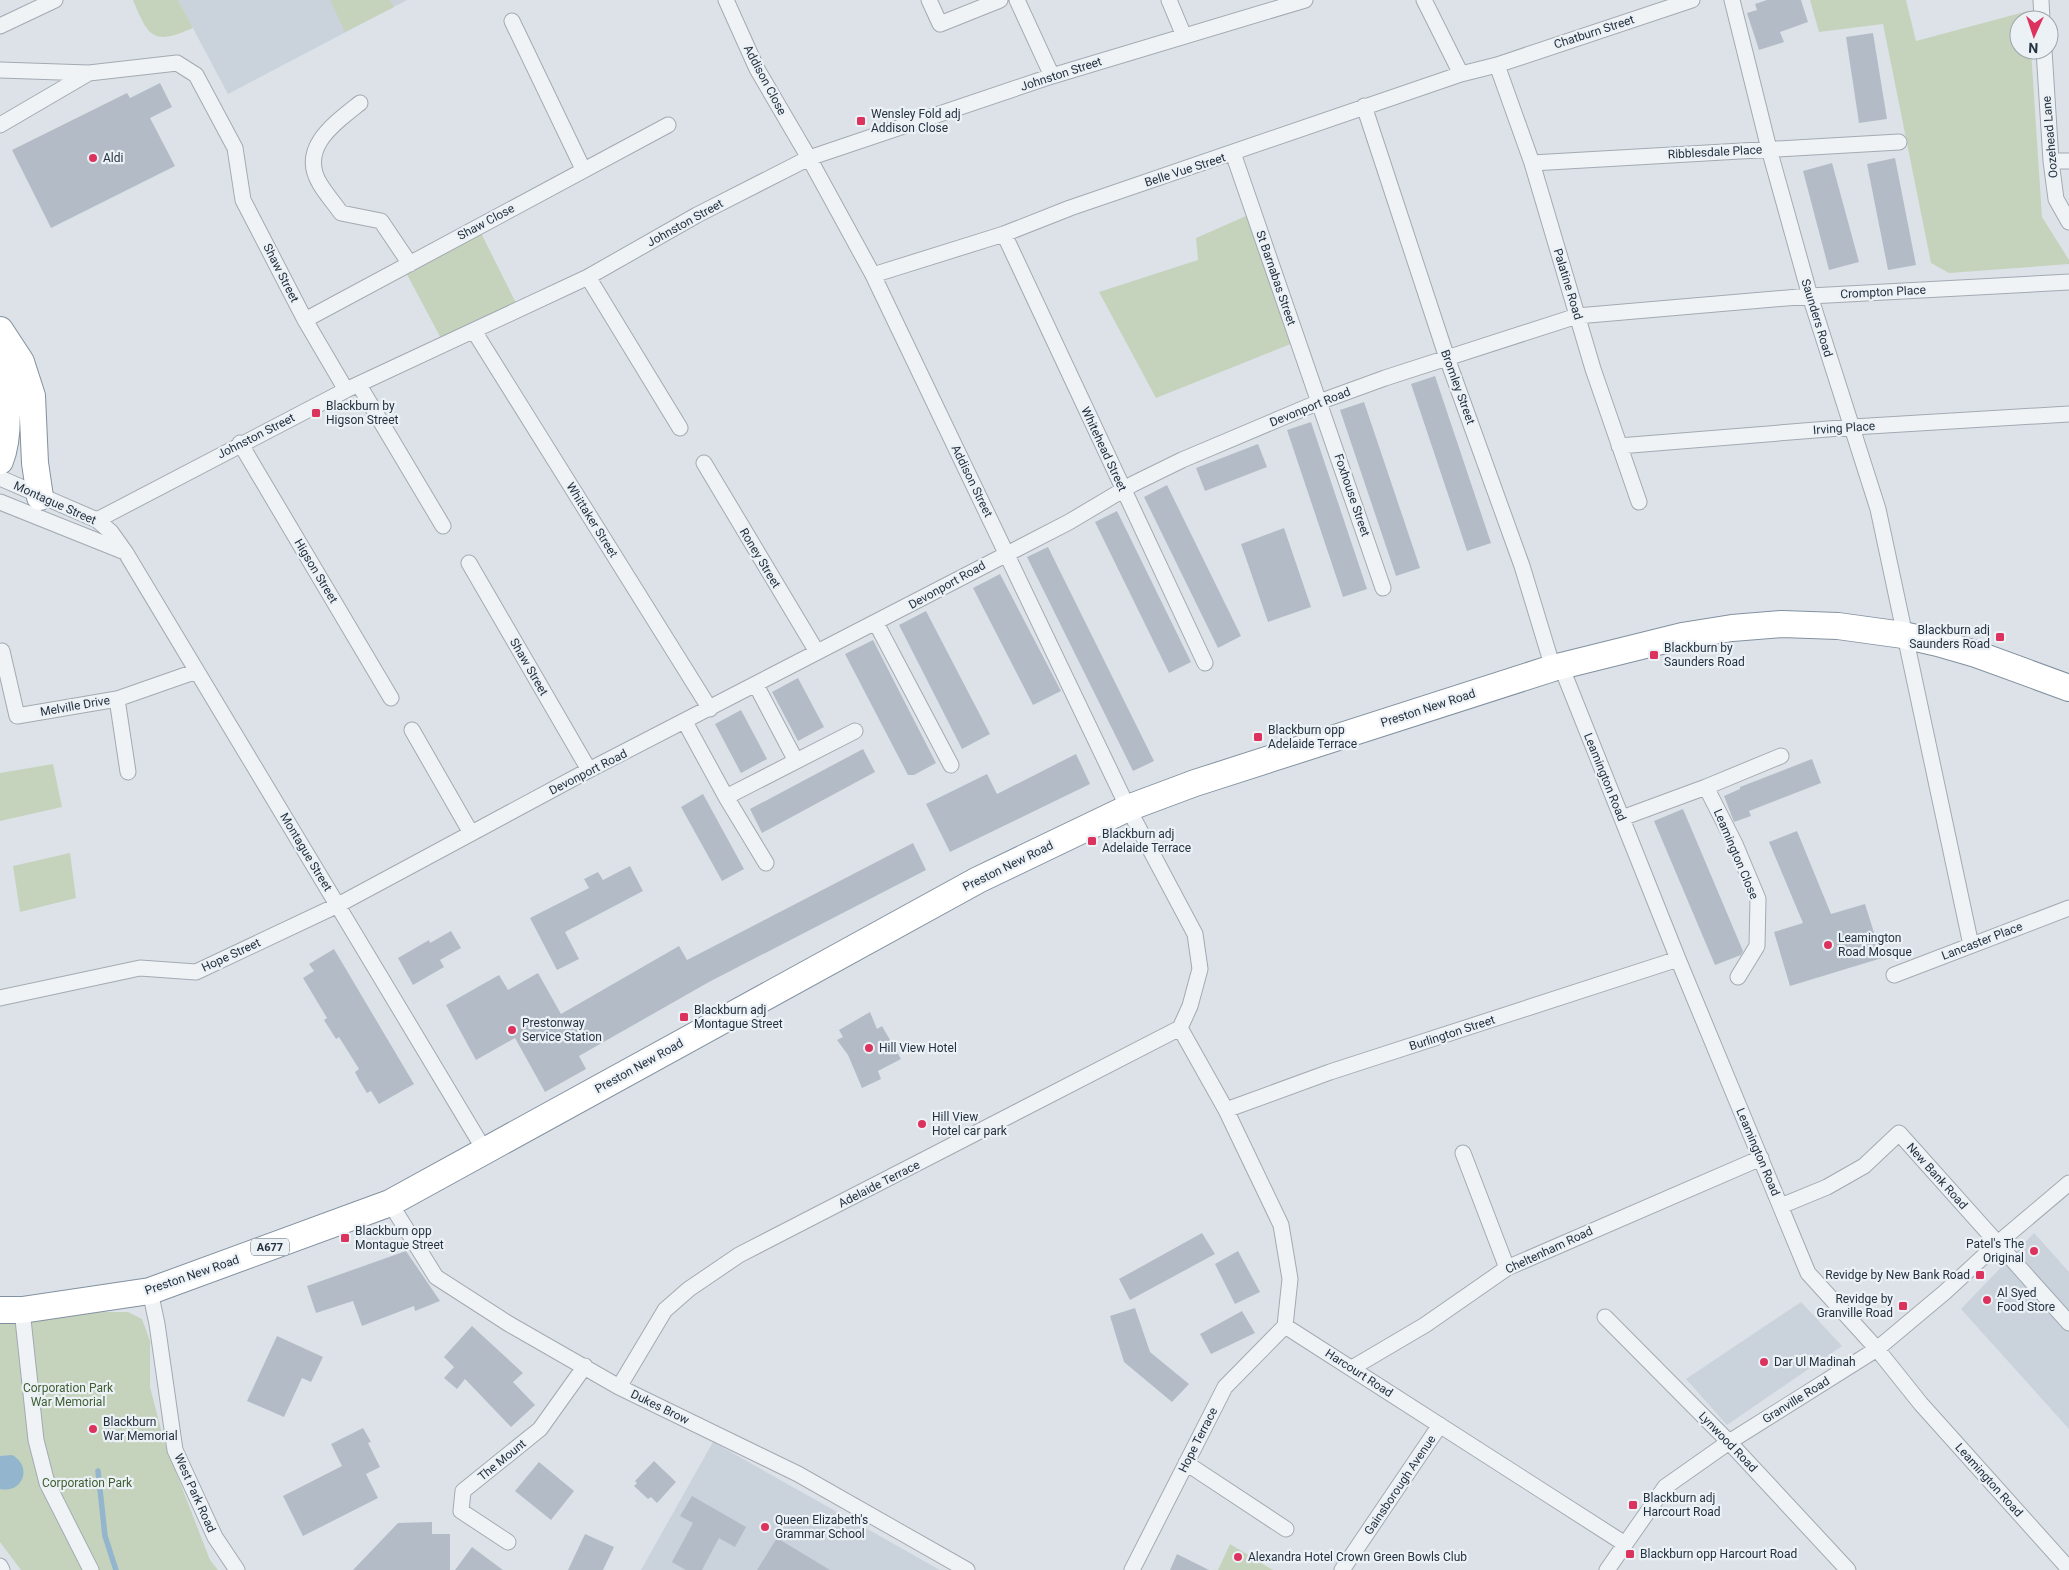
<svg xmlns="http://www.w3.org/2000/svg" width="2069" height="1570" viewBox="0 0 2069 1570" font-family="Roboto,sans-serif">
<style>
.built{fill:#cad2db}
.green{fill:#c5d3bd}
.water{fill:#93b5cd}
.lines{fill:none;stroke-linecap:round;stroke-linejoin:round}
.stream{stroke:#93b5cd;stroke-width:5.5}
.building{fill:#b3bcc6}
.street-casing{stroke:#a2aab2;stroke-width:17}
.highway-casing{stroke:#8291a0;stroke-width:28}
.street{stroke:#f0f3f6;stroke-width:15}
.highway{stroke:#fff;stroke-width:26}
.poi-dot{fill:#dc335e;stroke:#ecf1f6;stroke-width:2}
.labels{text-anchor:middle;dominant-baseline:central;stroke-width:4.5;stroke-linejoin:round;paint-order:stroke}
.shield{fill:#ecf1f6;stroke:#616b77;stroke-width:1}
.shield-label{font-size:11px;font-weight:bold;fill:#253240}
.street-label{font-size:12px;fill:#253240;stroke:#ecf1f6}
.poi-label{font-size:12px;fill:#253240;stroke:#ecf1f6;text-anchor:start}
.park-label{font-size:12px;fill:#3e5e30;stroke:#ecf1f6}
</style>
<rect width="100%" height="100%" fill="#dde2e8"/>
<path class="built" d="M178 0H407L228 94Z
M2034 1233 2069 1272V1429L1961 1309Z
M1801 1302 1842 1346 1727 1425 1686 1379Z
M713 1442 940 1570H641Z"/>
<path class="green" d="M133 0H178L193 28C154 45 149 39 133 0Z
M330 0H390L394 7 345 32Z
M1810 0H1906L1916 41 2028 11V20H2019V50H2031L2042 217 2069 260V264L1949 273 1931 263 1883 24 1819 32Z
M1246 216 1293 343 1156 398 1099 292 1198 260 1196 238Z
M478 227 519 309 444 344 403 267Z
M53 764 62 807 0 821V773Z
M70 853 76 898 20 912 13 866Z
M103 1312H128L142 1319 150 1341V1387L164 1441 210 1560 218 1570H21L0 1542V1321Z
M1230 1544 1273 1570H1218Z"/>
<path class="water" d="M12 1455C33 1466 23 1494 0 1489V1456Z"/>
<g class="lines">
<path class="stream" d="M98 1471 105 1536 116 1570"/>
</g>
<path class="building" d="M1767 0H1801L1808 22 1780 32 1784 42 1759 50 1747 13 1757 10 1755 4Z
M1873 33 1887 119 1859 123 1846 37Z
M160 83 172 107 150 118 175 166 51 228 12 150 127 93 130 98Z
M1895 158 1916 265 1888 270 1867 164Z
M1832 163 1859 262 1829 270 1803 171Z
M1435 376 1491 543 1467 551 1411 384Z
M1364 402 1420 568 1396 576 1340 410Z
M1311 422 1367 589 1343 597 1287 430Z
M1258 444 1267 467 1205 491 1196 468Z
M1167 485 1241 636 1218 648 1144 497Z
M1117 511 1191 662 1169 673 1095 522Z
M1284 528 1311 607 1268 622 1241 544Z
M1048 547 1154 761 1133 771 1027 557Z
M1000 574 1061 691 1033 705 973 588Z
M926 611 990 734 962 749 899 625Z
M873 640 936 763 914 775H908L845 654Z
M798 678 824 727 798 741 772 692Z
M741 710 767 759 741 773 715 724Z
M863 749 875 772 762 833 750 809Z
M1076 754 1090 784 950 852 926 804 987 774 997 794Z
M1812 759 1821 783 1749 811 1751 816 1734 822 1724 796 1740 789V787Z
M703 794 744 869 722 881 681 807Z
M1683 809 1743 951 1741 955 1715 965 1654 821Z
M1797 831 1831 914 1865 904 1882 958 1790 986 1774 932 1803 923 1769 842Z
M913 843 926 870 709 982 579 1056 586 1069 545 1092 515 1038 476 1060 446 1005 499 975 508 990 538 973 561 1014 679 946 687 960Z
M630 866 643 891 565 932 579 959 557 970 530 918 589 888 584 879 598 872 603 880Z
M451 931 461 948 440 960 444 967 413 985 398 958 429 940 430 943Z
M334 949 414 1084 379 1104 371 1091 367 1093 359 1080 355 1072 359 1069 339 1037 336 1039 324 1020 327 1018 303 978 314 971 309 964Z
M870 1012 877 1029 882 1026 901 1059 878 1071 881 1079 862 1088 848 1055 837 1040 843 1037 839 1030Z
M1202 1233 1215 1254 1130 1300 1119 1279Z
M406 1251 440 1301 415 1311 414 1306 362 1326 353 1301 316 1313 307 1286Z
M1238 1251 1260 1292 1235 1304 1215 1264Z
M1135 1308 1150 1352 1189 1384 1172 1402 1124 1362 1110 1316Z
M1242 1311 1255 1333 1211 1354 1200 1334Z
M472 1326 523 1373 513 1382 535 1405 511 1427 465 1379 457 1389 444 1378 454 1367 444 1357Z
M277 1336 323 1357 311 1382 302 1378 284 1417 247 1401Z
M363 1428 371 1442 368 1443 380 1467 366 1474 378 1498 303 1536 283 1496 342 1466 331 1444Z
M654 1461 676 1482 657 1503 651 1497 648 1499 634 1486 637 1483 635 1481Z
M539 1462 574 1491 551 1520 515 1491Z
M692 1496 746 1527 735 1547 719 1538 702 1570H686L672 1562 693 1523 680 1516Z
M432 1522V1534H450V1570H353L398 1523Z
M585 1534 614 1547 603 1570H568Z
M777 1538 830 1570H757Z
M472 1547 503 1570H455Z
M1177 1554 1209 1570H1170Z"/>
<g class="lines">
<g class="street-casing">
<path id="street" d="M929 0 940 24 1000 0
M1017 0 1052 76
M1169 0 1184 36
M1424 0 1461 74
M1732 0 1769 149 1810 296 1878 509 1971 945
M2041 0 2042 20
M512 21 583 169
M0 26 55 0
M2044 50 2051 161 2056 199 2069 222
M1497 65 1532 163 1593 369 1639 502
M0 70 89 73 177 63 196 75 235 148 243 200 305 320 346 390
M360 103C335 123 298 148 320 184 326 194 334 203 341 213L381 221 410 264
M1364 106 1447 358 1522 566 1553 668
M0 125 89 73
M1233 153 1383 588
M2051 161H2069
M1532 163 1899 142
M1004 234 1205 663
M873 275 1004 234 1070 208 1461 74 1497 65 1692 0
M588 277 680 428
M305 320 668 125
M474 331 710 709
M359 385 443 526
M240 443 391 698
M1619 446 1853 427 2069 414
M704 463 817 652
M0 478 97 520 111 532 126 553 485 1151
M0 502 125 552
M97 520 346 390 588 277 697 215 809 158 1052 76 1305 0
M469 563 589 770
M876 623 951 765
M2 651 17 716 117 699 197 671
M1561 666 1678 959 1808 1273 1877 1349 1921 1404 2069 1569
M756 685 796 761
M117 699 128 772
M685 722 726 797 766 863
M412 730 471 833
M1706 787 1781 756
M726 797 855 731
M1622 818 1706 787 1735 844 1758 899 1757 946 1738 977
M1894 975 2069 908
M0 998 140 968 196 972 338 905 589 770 1069 522 1133 484 1182 460 1319 402 1385 378 1577 316 1810 296 2069 282
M1180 1028 1226 1110 1281 1225 1290 1279 1285 1326 1625 1544
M1226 1110 1330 1072 1678 959
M1463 1153 1507 1268
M390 1203 436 1277 509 1324 619 1387 798 1474 967 1570
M1781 1206 1827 1187 1864 1166 1899 1133 2069 1323
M150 1291 157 1324 175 1450 215 1537 237 1570
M22 1310 36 1440 47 1483 91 1570
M1605 1317 1729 1442 1848 1570
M1352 1368 1425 1325 1507 1268 1761 1158
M619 1387 665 1310 689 1289 739 1255 1180 1028 1190 1006 1200 969 1195 934 1128 808 873 275 809 158 757 69 726 0
M1186 1463 1286 1529
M508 1542 461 1511 463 1491 540 1429 585 1366
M0 1566 2 1570
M1132 1570 1225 1387 1285 1326
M1342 1570 1440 1425
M1607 1570 1665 1487 1729 1442 1877 1349 1945 1292 1998 1243 2069 1183"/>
</g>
<g class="highway-casing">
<path id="highway" d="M0 330 21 362 32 396 35 463 40 497
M0 358C7 386 11 434 0 461
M0 1310H22L150 1291 390 1203 978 880 1128 808 1195 783 1553 668 1682 636 1732 628 1782 624 1838 626 1903 635 1938 643 1976 654 2069 688"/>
</g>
<use href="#street" class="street"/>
<use href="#highway" class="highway"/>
</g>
<g class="poi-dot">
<rect x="856" y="116" width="10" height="10" rx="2.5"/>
<circle cx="93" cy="158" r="5"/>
<rect x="311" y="408" width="10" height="10" rx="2.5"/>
<rect x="1995" y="632" width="10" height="10" rx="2.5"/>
<rect x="1649" y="650" width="10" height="10" rx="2.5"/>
<rect x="1253" y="732" width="10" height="10" rx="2.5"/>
<rect x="1087" y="836" width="10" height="10" rx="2.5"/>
<circle cx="1828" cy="945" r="5"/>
<rect x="679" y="1012" width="10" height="10" rx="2.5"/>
<circle cx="512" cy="1030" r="5"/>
<circle cx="869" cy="1048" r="5"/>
<circle cx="922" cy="1124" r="5"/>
<rect x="340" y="1233" width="10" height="10" rx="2.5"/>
<circle cx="2034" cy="1251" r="5"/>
<rect x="1975" y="1270" width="10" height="10" rx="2.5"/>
<circle cx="1987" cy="1300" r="5"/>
<rect x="1898" y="1301" width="10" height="10" rx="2.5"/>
<circle cx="1764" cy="1362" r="5"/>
<circle cx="93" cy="1429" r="5"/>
<rect x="1628" y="1500" width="10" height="10" rx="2.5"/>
<circle cx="765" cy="1527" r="5"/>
<rect x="1625" y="1549" width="10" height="10" rx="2.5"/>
<circle cx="1238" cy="1557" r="5"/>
</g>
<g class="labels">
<rect class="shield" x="251" y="1238.5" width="38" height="17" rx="4"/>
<g class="shield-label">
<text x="270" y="1247">A677</text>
</g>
<g class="street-label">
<text transform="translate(1594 32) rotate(-18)">Chatburn Street</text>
<text transform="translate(1061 74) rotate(-18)">Johnston Street</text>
<text transform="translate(765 80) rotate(62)">Addison Close</text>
<text transform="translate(2050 137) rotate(-95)">Oozehead Lane</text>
<text transform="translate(1715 152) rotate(-3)">Ribblesdale Place</text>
<text transform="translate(1185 170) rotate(-18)">Belle Vue Street</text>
<text transform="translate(486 222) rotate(-28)">Shaw Close</text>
<text transform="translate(685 223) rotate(-29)">Johnston Street</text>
<text transform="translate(281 273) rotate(63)">Shaw Street</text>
<text transform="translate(1276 278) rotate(71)">St Barnabas Street</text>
<text transform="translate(1568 284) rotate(73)">Palatine Road</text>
<text transform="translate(1883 292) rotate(-3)">Crompton Place</text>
<text transform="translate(1817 318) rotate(73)">Saunders Road</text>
<text transform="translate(1458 387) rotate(70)">Bromley Street</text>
<text transform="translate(1310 407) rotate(-22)">Devonport Road</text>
<text transform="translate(1844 428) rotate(-4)">Irving Place</text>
<text transform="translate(256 436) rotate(-27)">Johnston Street</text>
<text transform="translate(1104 449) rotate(65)">Whitehead Street</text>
<text transform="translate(972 481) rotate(64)">Addison Street</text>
<text transform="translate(1352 495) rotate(71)">Foxhouse Street</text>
<text transform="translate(55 503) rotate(24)">Montague Street</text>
<text transform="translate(592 520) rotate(58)">Whittaker Street</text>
<text transform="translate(760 558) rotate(59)">Roney Street</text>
<text transform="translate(316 571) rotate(59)">Higson Street</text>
<text transform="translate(947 585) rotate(-29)">Devonport Road</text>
<text transform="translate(529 667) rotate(60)">Shaw Street</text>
<text transform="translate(75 706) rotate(-10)">Melville Drive</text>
<text transform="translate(1428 708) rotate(-18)">Preston New Road</text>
<text transform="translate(588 772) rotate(-27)">Devonport Road</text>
<text transform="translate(1605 777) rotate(68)">Leamington Road</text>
<text transform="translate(306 852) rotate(59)">Montague Street</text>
<text transform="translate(1736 854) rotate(67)">Leamington Close</text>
<text transform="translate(1008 866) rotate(-26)">Preston New Road</text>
<text transform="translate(1982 941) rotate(-21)">Lancaster Place</text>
<text transform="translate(231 955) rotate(-25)">Hope Street</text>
<text transform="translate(1452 1033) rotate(-18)">Burlington Street</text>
<text transform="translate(639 1066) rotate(-29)">Preston New Road</text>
<text transform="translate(1758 1152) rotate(67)">Leamington Road</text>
<text transform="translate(1937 1176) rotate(48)">New Bank Road</text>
<text transform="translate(879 1184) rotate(-27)">Adelaide Terrace</text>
<text transform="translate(1549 1250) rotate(-25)">Cheltenham Road</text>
<text transform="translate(192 1275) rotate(-19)">Preston New Road</text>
<text transform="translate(1359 1373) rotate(33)">Harcourt Road</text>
<text transform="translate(1796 1400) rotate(-32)">Granville Road</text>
<text transform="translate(660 1407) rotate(26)">Dukes Brow</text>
<text transform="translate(1198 1440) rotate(-63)">Hope Terrace</text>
<text transform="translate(1728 1442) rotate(46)">Lynwood Road</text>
<text transform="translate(502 1460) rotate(-39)">The Mount</text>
<text transform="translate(1989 1480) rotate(48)">Leamington Road</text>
<text transform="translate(1400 1485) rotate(-56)">Gainsborough Avenue</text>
<text transform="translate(195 1493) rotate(66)">West Park Road</text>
</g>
<g class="poi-label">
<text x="871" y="114">Wensley Fold adj<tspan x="871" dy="14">Addison Close</tspan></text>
<text x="103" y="158">Aldi</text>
<text x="326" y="406">Blackburn by<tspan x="326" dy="14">Higson Street</tspan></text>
<text x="1990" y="630" text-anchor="end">Blackburn adj<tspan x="1990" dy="14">Saunders Road</tspan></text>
<text x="1664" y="648">Blackburn by<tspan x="1664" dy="14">Saunders Road</tspan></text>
<text x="1268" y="730">Blackburn opp<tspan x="1268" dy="14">Adelaide Terrace</tspan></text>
<text x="1102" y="834">Blackburn adj<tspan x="1102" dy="14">Adelaide Terrace</tspan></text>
<text x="1838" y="938">Leamington<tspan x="1838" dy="14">Road Mosque</tspan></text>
<text x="694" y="1010">Blackburn adj<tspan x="694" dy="14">Montague Street</tspan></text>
<text x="522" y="1023">Prestonway<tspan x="522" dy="14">Service Station</tspan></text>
<text x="879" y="1048">Hill View Hotel</text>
<text x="932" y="1117">Hill View<tspan x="932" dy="14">Hotel car park</tspan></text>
<text x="355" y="1231">Blackburn opp<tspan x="355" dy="14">Montague Street</tspan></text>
<text x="2024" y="1244" text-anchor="end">Patel's The<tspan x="2024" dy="14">Original</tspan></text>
<text x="1970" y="1275" text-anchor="end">Revidge by New Bank Road</text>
<text x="1997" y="1293">Al Syed<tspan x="1997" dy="14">Food Store</tspan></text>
<text x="1893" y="1299" text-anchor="end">Revidge by<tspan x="1893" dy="14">Granville Road</tspan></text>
<text x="1774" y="1362">Dar Ul Madinah</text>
<text x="103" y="1422">Blackburn<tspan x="103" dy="14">War Memorial</tspan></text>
<text x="1643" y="1498">Blackburn adj<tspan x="1643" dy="14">Harcourt Road</tspan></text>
<text x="775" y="1520">Queen Elizabeth's<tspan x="775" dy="14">Grammar School</tspan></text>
<text x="1640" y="1554">Blackburn opp Harcourt Road</text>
<text x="1248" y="1557">Alexandra Hotel Crown Green Bowls Club</text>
</g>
<g class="park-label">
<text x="68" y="1388">Corporation Park<tspan x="68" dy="14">War Memorial</tspan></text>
<text x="87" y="1483">Corporation Park</text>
</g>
</g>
<g transform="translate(2034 35) rotate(183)"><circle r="24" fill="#ecf1f6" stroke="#9ca5ad"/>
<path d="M0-4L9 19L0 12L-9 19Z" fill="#dc335e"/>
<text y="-8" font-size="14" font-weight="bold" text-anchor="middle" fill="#253240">N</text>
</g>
</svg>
